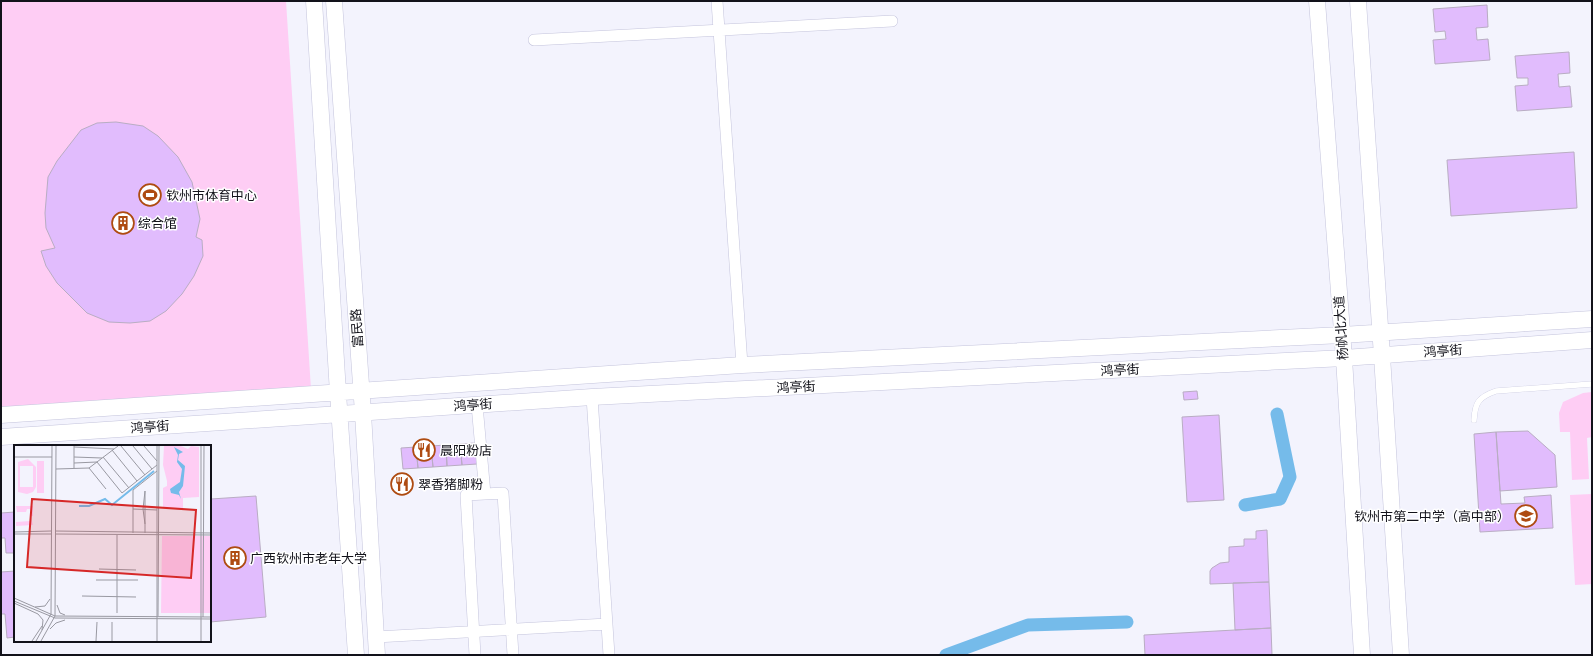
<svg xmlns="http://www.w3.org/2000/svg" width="1593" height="656" viewBox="0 0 1593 656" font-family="'Times New Roman','Noto Sans SC',serif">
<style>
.green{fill:#fecdf4}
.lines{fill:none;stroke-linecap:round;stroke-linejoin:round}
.canal{stroke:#75bbea;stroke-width:13}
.building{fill:#e1bcfd;stroke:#b9adc3}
.lane-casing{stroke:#c4c4dc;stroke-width:6}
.street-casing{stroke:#c4c4dc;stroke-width:12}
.secondary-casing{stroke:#c4c4dc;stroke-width:17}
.lane{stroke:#fff;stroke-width:5.5}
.street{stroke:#fff;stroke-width:11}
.secondary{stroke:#fff;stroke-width:16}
.labels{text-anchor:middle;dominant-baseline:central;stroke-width:3;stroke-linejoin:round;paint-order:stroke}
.poi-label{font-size:13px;fill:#12121a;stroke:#fff;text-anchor:start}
.street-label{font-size:13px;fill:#12121a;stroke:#fff}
.inset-river{fill:none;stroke:#75bbea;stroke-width:2}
.inset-road{fill:none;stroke:#9999a2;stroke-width:1}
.view{fill:#d62828;fill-opacity:0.15;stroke:#d62828;stroke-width:2}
.inset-edge{fill:none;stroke:#12121a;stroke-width:2}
</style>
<rect width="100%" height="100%" fill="#f3f3fd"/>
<path class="green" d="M1 1H286L311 389 1 409Z
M1592 392V437L1587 438 1589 479 1572 480 1570 432H1560L1559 413 1563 402 1583 393Z
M1592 494V584L1575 585 1570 495Z"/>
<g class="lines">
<path class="canal" d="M1245 505 1280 499 1290 477 1277 414
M946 655 1028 625 1127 622"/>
</g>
<path class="building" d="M1487 5 1488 27 1476 28 1477 40 1488 39 1490 60 1435 64 1433 40 1446 39 1445 31 1435 32 1433 9Z
M1569 52 1570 73 1558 74 1559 87 1570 86 1572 107 1517 111 1515 86 1528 85V78H1517L1515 56Z
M116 122 143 126 158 136 178 157 192 182 200 219 196 237 202 240 203 256 194 276 182 294 166 311 150 321 130 323 109 322 87 313 57 283 46 266 41 251 55 248 46 228 45 213 48 177 57 161 81 130 97 123Z
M1574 152 1577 208 1451 216 1447 160Z
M1197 391 1198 399 1184 400 1183 392Z
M1219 415 1224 500 1187 502 1182 417Z
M1528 431 1555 455 1557 487 1500 491 1496 432Z
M1496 432 1501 504 1525 503 1524 497 1551 495 1553 528 1480 532 1474 434Z
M475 443 477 464 462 465 460 444Z
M460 444 462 465 447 466 446 445Z
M446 445 447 466 433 467 431 446Z
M431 446 433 467 418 468 416 447Z
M416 447 418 468 403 469 401 448Z
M210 488 211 499 256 496 266 617 210 622Z
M15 512V553H6L5 538H1V513Z
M1267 530 1269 582 1210 584V571L1212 568 1220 563 1229 562V547L1244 546V539H1256V531Z
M15 571V637L7 638 5 614H1V572Z
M1269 582 1271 628 1235 630 1233 583Z
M1271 628 1272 655H1145L1144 635Z"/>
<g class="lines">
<g class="lane-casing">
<path id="lane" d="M1474 420C1475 402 1479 397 1496 391L1592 384"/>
</g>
<g class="street-casing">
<path id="street" d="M717 1 742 365
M534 40 892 21
M592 397 609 655
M485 494 503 493 513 655
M376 637 607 624
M475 655 466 495 485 494 477 405"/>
</g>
<g class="secondary-casing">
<path id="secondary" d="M314 1 338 393 356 655
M334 1 363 413 377 655
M1317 1 1344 358 1362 655
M1358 1 1382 356 1401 655
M1 415 742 365 1342 335 1592 319
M1 437 592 397 1344 358 1592 340"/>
</g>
<use href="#lane" class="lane"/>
<use href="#street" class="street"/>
<use href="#secondary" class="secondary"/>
</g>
<defs>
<g id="stadium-ring" transform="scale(1.15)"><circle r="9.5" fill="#fff" stroke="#ae4b11" stroke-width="1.5"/><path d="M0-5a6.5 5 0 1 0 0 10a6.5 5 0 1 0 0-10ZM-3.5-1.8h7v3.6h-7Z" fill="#ae4b11"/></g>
<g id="building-ring" transform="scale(1.15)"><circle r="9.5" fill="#fff" stroke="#ae4b11" stroke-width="1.5"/><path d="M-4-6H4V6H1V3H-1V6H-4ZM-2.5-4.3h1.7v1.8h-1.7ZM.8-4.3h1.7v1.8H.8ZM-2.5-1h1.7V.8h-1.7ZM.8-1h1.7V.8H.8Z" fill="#ae4b11"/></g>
<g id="restaurant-ring" transform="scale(1.15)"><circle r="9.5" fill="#fff" stroke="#ae4b11" stroke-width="1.5"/><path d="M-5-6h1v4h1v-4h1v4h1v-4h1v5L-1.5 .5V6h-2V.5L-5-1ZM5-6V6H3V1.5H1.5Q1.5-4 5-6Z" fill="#ae4b11"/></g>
<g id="school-ring" transform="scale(1.15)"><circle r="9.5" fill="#fff" stroke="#ae4b11" stroke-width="1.5"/><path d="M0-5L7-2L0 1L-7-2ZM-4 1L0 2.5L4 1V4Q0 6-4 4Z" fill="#ae4b11"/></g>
</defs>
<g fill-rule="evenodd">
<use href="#stadium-ring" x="150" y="195"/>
<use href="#building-ring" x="123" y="223"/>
<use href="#restaurant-ring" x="424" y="450"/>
<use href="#restaurant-ring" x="402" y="484"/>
<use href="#school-ring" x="1526" y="516"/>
<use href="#building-ring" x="235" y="558"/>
</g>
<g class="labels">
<g class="poi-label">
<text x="166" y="195">钦州市体育中心</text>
<text x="138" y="223">综合馆</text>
<text x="440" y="450">晨阳粉店</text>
<text x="418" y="484">翠香猪脚粉</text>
<text x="1510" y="516" text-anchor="end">钦州市第二中学（高中部）</text>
<text x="250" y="558">广西钦州市老年大学</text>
</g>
<g class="street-label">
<text transform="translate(357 328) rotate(-94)">富民路</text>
<text transform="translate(1341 328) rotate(-94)">杨帆北大道</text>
<text transform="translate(1443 351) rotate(-4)">鸿亭街</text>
<text transform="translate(1120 370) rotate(-3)">鸿亭街</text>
<text transform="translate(796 387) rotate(-3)">鸿亭街</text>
<text transform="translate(473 405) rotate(-4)">鸿亭街</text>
<text transform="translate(150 427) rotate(-4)">鸿亭街</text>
</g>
</g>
<g transform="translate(14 445)">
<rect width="197" height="197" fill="#f3f3fd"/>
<path d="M150 1H167L174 4 177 1 185 2V52L169 53V64L149 63V43L153 41V36L149 20ZM14 14 22 22V42L19 47 13 49 4 47V17ZM6 21H19V42H6ZM23 16H30V48H23ZM2 61H19V71H16V64H13L12 67H3ZM17 72 19 80 2 81V77L16 76ZM148 91H197V168H147Z" fill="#fecdf4" fill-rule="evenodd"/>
<path d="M160 2 169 7 165 9 164 15 171 21 169 41 165 47 167 54 165 50 157 48 156 44 166 37 168 24 163 17 164 10Z" fill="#75bbea"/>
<path class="inset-river" d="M65 61H75L91 54 98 60 140 26"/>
<path class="inset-road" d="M107 1 131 30M119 1 138 24M130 1 143 16M143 1V196M187 1V196M60 2 100 4M98 5 123 36M0 12H38M60 12 88 13M89 12 115 43M60 18 83 17 108 48 143 20M60 23V1M75 23 104 1M75 23 92 44M42 24 75 23M119 64 143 65M131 79 129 64 131 46M41 86 197 88M0 87 37 86M119 88V45L143 26M131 88V46M0 89H37M41 89 197 90M85 124 122 125M82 135H124M68 151 122 152M0 153 41 171 197 172M0 156 41 173 197 174M0 158 24 169M43 160 46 168 51 170M21 162 31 161 36 154M103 168V90M24 169 29 175 28 185M144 171 145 1M189 172 190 1M36 184 42 178 51 175M18 196 28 181M22 196 37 169 38 1M27 196 41 171 42 1M82 196 83 177M98 196V177"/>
<path class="view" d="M18 54 182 65 177 133 13 122Z"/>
<rect width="197" height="197" class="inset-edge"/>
</g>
<rect width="1593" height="656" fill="none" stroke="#12121a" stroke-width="4"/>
</svg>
